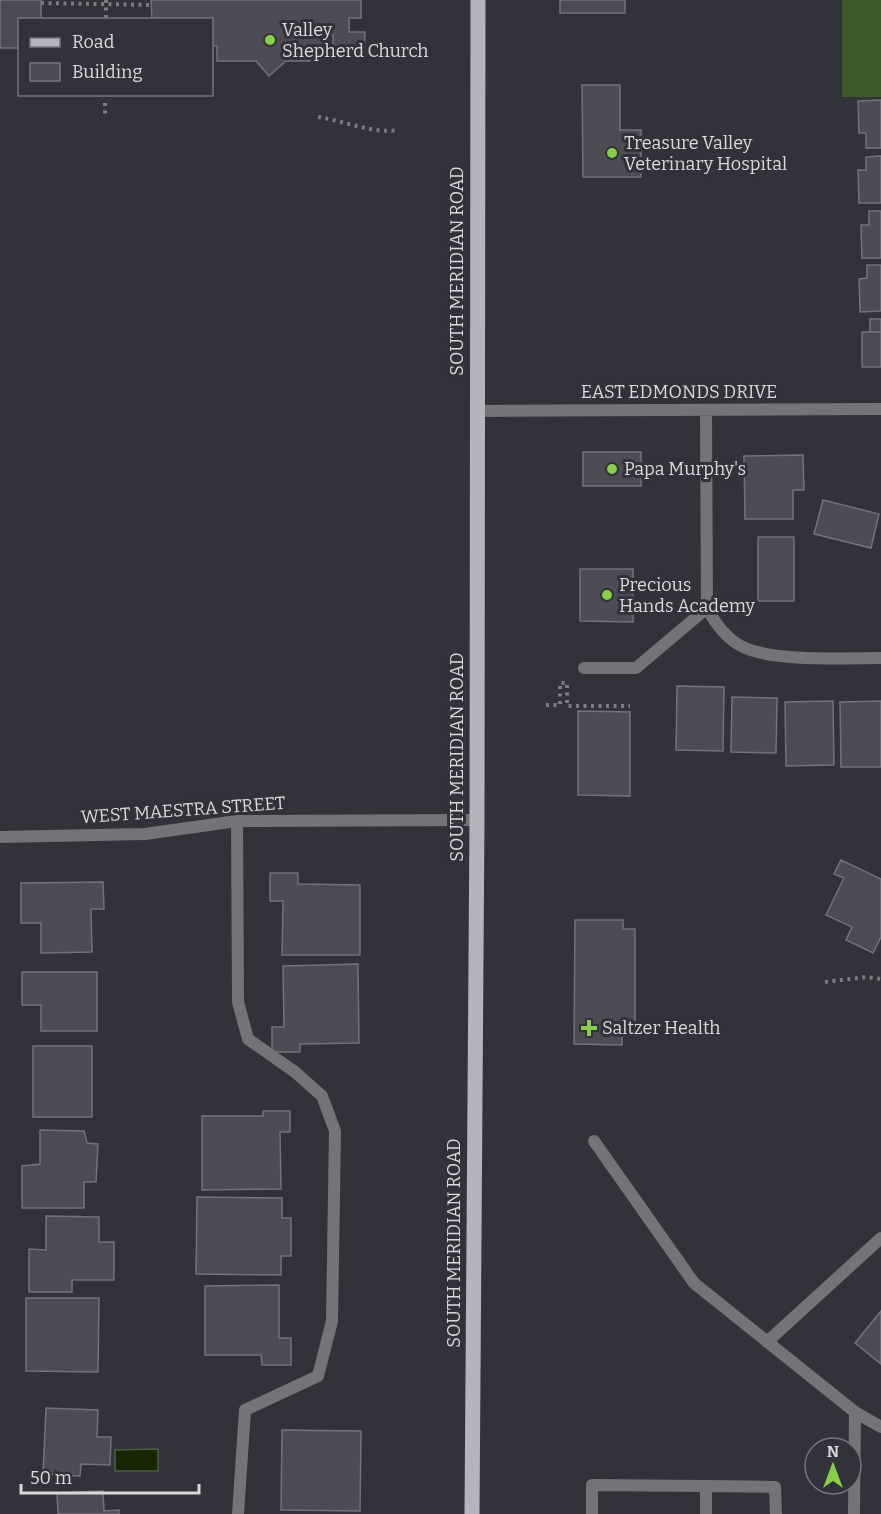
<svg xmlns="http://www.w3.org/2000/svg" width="881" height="1514" viewBox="0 0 881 1514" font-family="Bitter,serif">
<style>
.green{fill:#3f5a2a}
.water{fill:#152803;stroke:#505d45;stroke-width:1.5}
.building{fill:#4d4c55;stroke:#72727b;stroke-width:1.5}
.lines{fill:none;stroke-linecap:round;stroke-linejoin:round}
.path{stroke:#7c7c83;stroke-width:4;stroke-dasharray:3 4.5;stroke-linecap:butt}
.lane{stroke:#747478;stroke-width:12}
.street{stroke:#747478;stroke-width:12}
.primary{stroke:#b4b4bd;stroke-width:15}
.poi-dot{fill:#88cf49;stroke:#32323a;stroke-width:2}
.labels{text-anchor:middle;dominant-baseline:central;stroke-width:6;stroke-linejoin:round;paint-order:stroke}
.poi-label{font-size:18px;fill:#d8d8de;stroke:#32323a;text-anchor:start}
.street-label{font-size:18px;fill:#d8d8de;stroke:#32323a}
</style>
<rect width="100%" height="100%" fill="#32323a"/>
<path class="green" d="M842 0H881V97H842Z"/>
<path class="water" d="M158 1449V1471H115V1450Z"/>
<path class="building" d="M0 0H41V20H20V48H0Z
M151 0H361V18H349V32H365L364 57 333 56V35H328V46H310V61H286L269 76 256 61H217V46H212V20H152Z
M560 0H625V13H560Z
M582 85H620V130H641V177H583Z
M881 100V148H866V133H859L858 101Z
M881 156V203H859L858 170H866V157Z
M869 211H881V258H862L861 225H869Z
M867 265H881V311L860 312 859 279 867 278Z
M870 319H881V332H870Z
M862 332H881V367H862Z
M583 452H641V486H583Z
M803 455 804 490H793V519H745L744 456Z
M823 500 879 514 871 548 814 534Z
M758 537H794V601H758Z
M580 569H633V622L580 621Z
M677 686 724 687 723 751 676 750Z
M732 697 777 698 776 753 731 752Z
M833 701 834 765 786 766 785 702Z
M881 701V767H841L840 702Z
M578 711 630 712V796L578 795Z
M841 860 881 879V937L873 953 846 940 852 927 826 915 844 878 834 874Z
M270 873H298V884L360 885V955H282L283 901H270Z
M103 882 104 909H91L92 952 41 953V923H21V883Z
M575 920H623V929H635V1034H622V1045L574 1044Z
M358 964 359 1043 300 1044V1052H272V1027H284L283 966Z
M22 972H97V1031H41V1005H22Z
M33 1046H92V1117H33Z
M263 1111H290V1132H280L281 1189 202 1190V1116H263Z
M40 1130 84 1131 87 1143 98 1144 96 1182H84V1208H22V1166L40 1164Z
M197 1197 282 1198V1218H291V1256H281V1275L196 1274Z
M46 1216 99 1217V1242H114V1280H72V1292H29V1249L46 1250Z
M279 1285V1338H291V1365H262L261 1355H205V1286Z
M26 1298H99L98 1372 26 1371Z
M881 1311V1364L855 1343Z
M46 1408 98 1410 97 1437H111L110 1465 81 1464 80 1476 43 1474Z
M282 1430 361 1431 360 1511 281 1510Z
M103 1491 104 1511 119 1510V1514H58L57 1493Z"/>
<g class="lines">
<path class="path" d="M106 0V20
M41 3 151 5
M105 103V118
M318 117C345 121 372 134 399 130
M546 705H560V683H567V706H630
M825 982 866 977 881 979"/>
<path class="lane" d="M584 668H636L707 608
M237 821 238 1002 248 1039 295 1072 322 1096 335 1131 332 1321 318 1376 245 1410 238 1514
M594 1141 694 1283 855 1412 854 1514
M767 1342 881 1238
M855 1412 881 1427
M706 1486 775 1487 776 1514
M592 1514V1485L706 1486V1514"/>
<path class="street" d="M706 410 707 608C715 623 726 638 741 646 771 662 845 658 881 658
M476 411 881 409
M0 837 145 834 237 821 477 820"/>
<path class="primary" d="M472 1514 477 820 478 0"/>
</g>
<g class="poi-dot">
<circle cx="270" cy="40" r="6"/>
<circle cx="612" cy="153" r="6"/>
<circle cx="612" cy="469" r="6"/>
<circle cx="607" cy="595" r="6"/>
<path d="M586 1019h6v6h6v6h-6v6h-6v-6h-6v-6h6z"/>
</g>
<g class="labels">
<g class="poi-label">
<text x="282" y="30">Valley<tspan x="282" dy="21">Shepherd Church</tspan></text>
<text x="624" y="143">Treasure Valley<tspan x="624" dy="21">Veterinary Hospital</tspan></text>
<text x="624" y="469">Papa Murphy's</text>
<text x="619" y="585">Precious<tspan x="619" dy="21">Hands Academy</tspan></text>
<text x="602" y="1028">Saltzer Health</text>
</g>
<g class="street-label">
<text transform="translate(457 271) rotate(-90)">SOUTH MERIDIAN ROAD</text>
<text x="679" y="392">EAST EDMONDS DRIVE</text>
<text transform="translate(457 757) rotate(-90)">SOUTH MERIDIAN ROAD</text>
<text transform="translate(183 810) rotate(-4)">WEST MAESTRA STREET</text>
<text transform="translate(454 1243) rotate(-90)">SOUTH MERIDIAN ROAD</text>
</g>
</g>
<rect x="18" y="18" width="195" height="78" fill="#32323a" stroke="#74747c" stroke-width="1.5"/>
<rect x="30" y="38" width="30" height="9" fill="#b4b4bd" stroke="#74747c" stroke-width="1.5"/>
<text x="72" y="48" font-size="18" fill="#d8d8de">Road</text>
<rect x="30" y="63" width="30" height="18" fill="#4d4c55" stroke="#74747c" stroke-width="1.5"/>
<text x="72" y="78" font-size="18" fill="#d8d8de">Building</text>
<g transform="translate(833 1466)"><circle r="28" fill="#32323a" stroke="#74747c" stroke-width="1.5"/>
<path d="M0-4.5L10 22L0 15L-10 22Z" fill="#88cf49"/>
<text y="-9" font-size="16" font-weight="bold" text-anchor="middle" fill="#d8d8de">N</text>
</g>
<path d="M21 1484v9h178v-9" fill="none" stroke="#d8d8de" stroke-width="3"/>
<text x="30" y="1484" font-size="18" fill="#d8d8de" stroke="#32323a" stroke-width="4.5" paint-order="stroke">50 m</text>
</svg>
